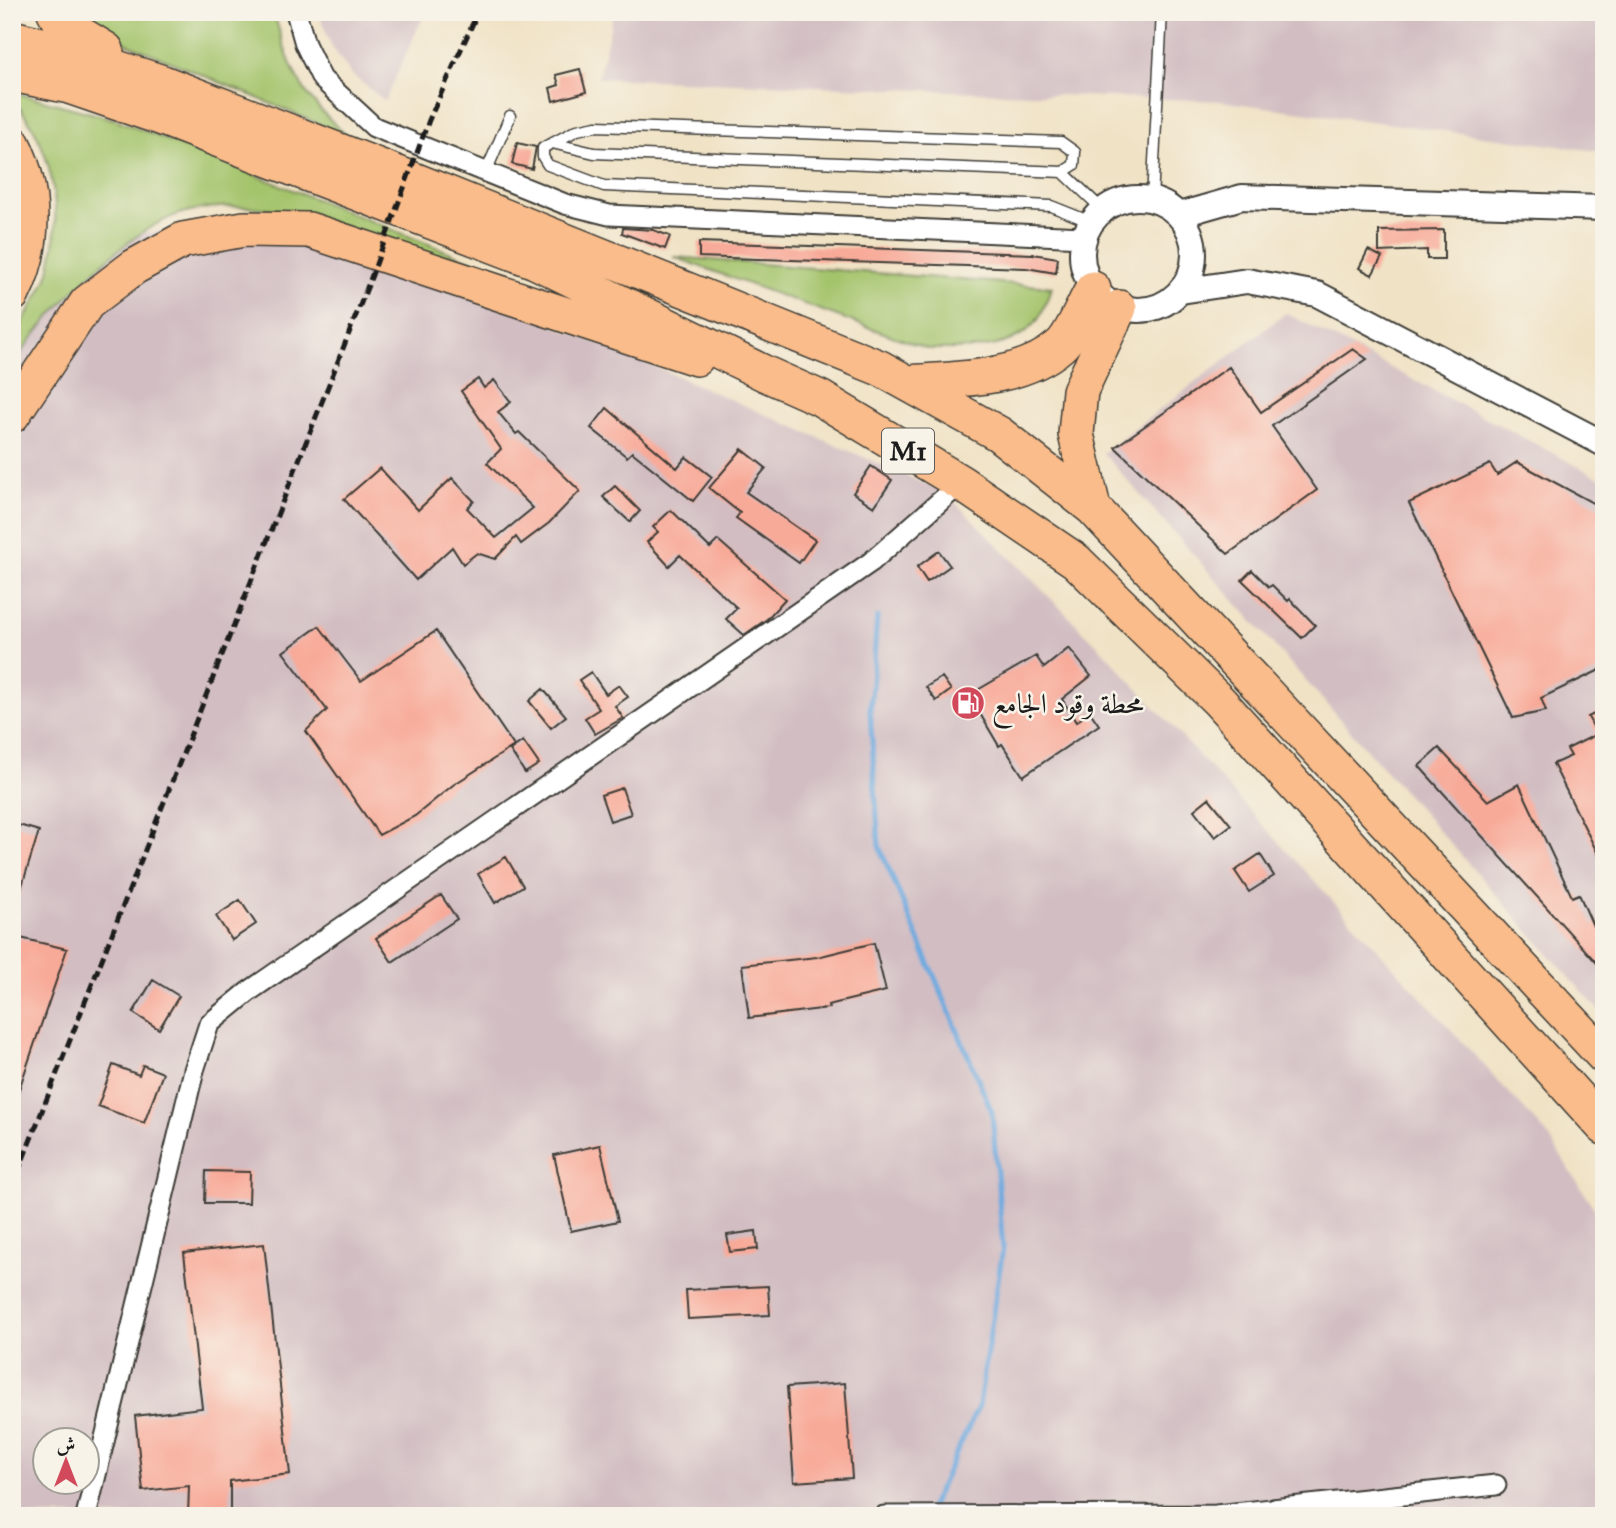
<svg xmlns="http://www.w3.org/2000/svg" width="1616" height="1528" viewBox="0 0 1616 1528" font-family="'IM FELL Great Primer',Amiri,serif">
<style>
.industrial{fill:#d2bec2;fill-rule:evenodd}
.green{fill:#a4c46c;stroke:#607044;stroke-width:2}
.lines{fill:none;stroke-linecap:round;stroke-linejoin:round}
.stream{stroke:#6eaadf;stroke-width:5}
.building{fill:#f8aa99}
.service-casing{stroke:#3c3a35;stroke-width:13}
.minor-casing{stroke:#3c3a35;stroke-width:23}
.tertiary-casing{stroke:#3c3a35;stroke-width:28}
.motorway-casing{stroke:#3c3a35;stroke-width:38}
.service{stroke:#fff;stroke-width:10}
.minor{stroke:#fff;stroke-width:19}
.tertiary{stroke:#fff;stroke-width:24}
.motorway{stroke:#f9bc8a;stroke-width:35}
.rail{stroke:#1c1c1c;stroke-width:5;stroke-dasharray:10 5;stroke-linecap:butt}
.labels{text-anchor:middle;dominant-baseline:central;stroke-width:5;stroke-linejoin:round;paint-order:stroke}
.shield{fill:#f7f3e8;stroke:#5e5c59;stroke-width:2}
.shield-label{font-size:26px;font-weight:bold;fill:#1c1c1c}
.poi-label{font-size:28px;fill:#1c1c1c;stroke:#f7f3e8;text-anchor:start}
</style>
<rect width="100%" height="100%" fill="#f7f3e8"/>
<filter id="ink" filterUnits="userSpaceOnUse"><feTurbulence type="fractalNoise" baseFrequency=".0143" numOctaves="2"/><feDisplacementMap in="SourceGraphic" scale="14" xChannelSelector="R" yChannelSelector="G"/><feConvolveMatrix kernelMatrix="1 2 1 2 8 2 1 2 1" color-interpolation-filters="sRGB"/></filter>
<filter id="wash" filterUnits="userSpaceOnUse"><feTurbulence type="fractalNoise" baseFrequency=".00686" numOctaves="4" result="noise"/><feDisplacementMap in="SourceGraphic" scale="28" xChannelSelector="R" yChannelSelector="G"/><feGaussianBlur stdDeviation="1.57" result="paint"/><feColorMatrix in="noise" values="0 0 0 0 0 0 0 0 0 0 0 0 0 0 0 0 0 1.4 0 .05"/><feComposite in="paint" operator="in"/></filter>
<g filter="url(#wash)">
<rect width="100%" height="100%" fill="#f0e2c5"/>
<path class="industrial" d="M318 12H425L385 101 352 75 332 47Z
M614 12H1604V152L1219 101 598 78Z
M270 215 626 354 946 493 1102 650 1547 1134 1604 1224V1516H12V364L112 238ZM46 1440H88V1482H46Z
M1286 313 1604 480V1016L1103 453Z"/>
<path class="green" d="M69 12H274C289 71 302 97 348 136L121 41Z
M12 92 117 120 534 286C497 275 459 265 422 253 346 228 272 194 190 211 128 224 47 315 12 365V332L21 325C30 308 46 287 50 267 63 210 53 143 12 99Z
M674 257 1052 287C1047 298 1043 314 1036 322 1008 353 965 349 928 349Z"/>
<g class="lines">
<path class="stream" d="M877 617 870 712 879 846 992 1112 1003 1248 979 1405 929 1511"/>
</g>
<g id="blocks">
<path class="building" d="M580 69 586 92 553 101 550 88 559 85 556 75Z
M517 143 536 147 532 169 512 164Z
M623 228 653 230 670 236 665 249 622 233Z
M1444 230V259H1427V250L1379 252V231Z
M699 242 1033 254 1058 258 1056 273 1026 268 699 257Z
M1368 250 1382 257 1372 275 1359 268Z
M1353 349 1367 359 1272 426 1317 490 1228 554 1115 447 1229 367 1261 412Z
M478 379 484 388 494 380 511 402 498 412 516 434 519 432 580 491 549 523 521 544 516 537 495 559 477 553 463 564 452 547 416 580 344 499 380 468 418 510 452 478 474 501 467 508 496 538 533 508 487 463 501 449 461 391Z
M607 408 677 468 686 457 712 477 693 501 632 452 627 457 591 428Z
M742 449 766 468 746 492 815 540 799 563 736 518 740 513 709 488Z
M1517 462 1604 509V668L1541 698 1546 711 1513 718 1409 503 1490 464 1497 475Z
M871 466 892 480 874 507 853 493Z
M615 486 640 511 630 522 603 497Z
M671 510 710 548 718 540 785 599 767 619 744 635 726 619 737 608 680 555 669 566 647 542 658 532 653 527Z
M939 551 950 566 927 582 917 567Z
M1252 570 1269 587 1272 585 1288 601 1290 599 1315 625 1302 638 1242 580Z
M319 626 361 681 436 631 514 746 453 785 415 816 379 835 306 731 327 710 283 652Z
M1069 648 1091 676 1062 699 1076 722 1090 712 1099 725 1023 776 1002 744 999 746 969 695 1036 656 1044 668Z
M591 672 606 694 619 685 628 697 615 706 623 718 595 734 585 718 599 709 579 680Z
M942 677 951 690 936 701 926 687Z
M543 689 566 716 551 728 529 701Z
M1604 709V866L1553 764 1571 756 1567 749 1597 734 1588 717Z
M523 741 539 764 525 773 510 750Z
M1439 748 1488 801 1519 784 1572 897 1579 894 1593 926 1599 920 1604 931V971L1419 766Z
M622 788 631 814 610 821 601 795Z
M1209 798 1231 825 1215 837 1194 810Z
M12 823 39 831 16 905 12 904Z
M1260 854 1274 876 1249 892 1235 871Z
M506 857 523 886 495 903 478 874Z
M441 895 457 919 392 962 376 938Z
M240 900 256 924 232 940 216 916Z
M12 936 67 949 15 1101 12 1100Z
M874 943 886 991 828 1005 829 1008 749 1018 742 965 817 957Z
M153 980 179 996 159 1029 133 1013Z
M113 1065 139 1075 143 1065 163 1073 144 1123 98 1106Z
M600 1145 618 1221 571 1231 554 1155Z
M206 1171 250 1172 249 1203H205Z
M756 1231 758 1249 730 1252 727 1235Z
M264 1244 290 1474 230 1481V1516H188L189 1486 143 1491 135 1416 202 1408 184 1253Z
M768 1286 770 1315 688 1319 686 1290Z
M845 1383 852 1478 794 1482 787 1387Z"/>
</g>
</g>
<g filter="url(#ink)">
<use href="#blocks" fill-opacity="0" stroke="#3c3a35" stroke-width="2"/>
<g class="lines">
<g class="service-casing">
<path id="service" d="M553 143 577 130 596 126 1061 142 1075 152 1074 165 1063 172
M486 172 510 116
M1152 199 1162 12
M1091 222 1051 206 604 186 548 165 543 157V148L552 143 594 153 1063 172 1103 210"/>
</g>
<g class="minor-casing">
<path id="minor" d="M296 12 305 44 322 79 374 127 565 204 609 215 1083 237
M86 1516 194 1070 209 1024 248 992 871 562 961 483
M884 1516 1216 1515 1496 1485"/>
</g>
<g class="tertiary-casing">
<path id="tertiary" d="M1082 254a56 56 0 1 1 112 0a56 56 0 1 1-112 0Z
M1179 215 1242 197 1604 208
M1181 291 1247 281 1317 294 1604 444"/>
</g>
<g class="motorway-casing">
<path id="motorway" d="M55 12 63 24 106 50
M12 38 54 48 163 83 406 177 880 368 999 434 1093 508 1604 1056
M12 74 69 86 160 117 535 261 766 374 820 398 961 483 1076 561 1219 701 1604 1127
M12 143C36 190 36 247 12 294
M908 383C957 379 1021 380 1060 346 1072 336 1084 304 1093 289
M12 415 87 303 134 267 183 240 244 229 309 230 696 358
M1093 508 1076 434 1080 391 1119 308"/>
</g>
<use href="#service" class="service"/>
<use href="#minor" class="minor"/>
<use href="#tertiary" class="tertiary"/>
<use href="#motorway" class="motorway"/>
<path class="rail" d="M12 1187 372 275 429 120 478 12"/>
</g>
</g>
<defs>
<g id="fuel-disc" transform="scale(1.75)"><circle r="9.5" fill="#d1495b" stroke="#f7f3e8"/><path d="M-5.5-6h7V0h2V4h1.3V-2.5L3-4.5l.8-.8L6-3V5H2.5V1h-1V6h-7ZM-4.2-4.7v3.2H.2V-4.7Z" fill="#fff"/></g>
</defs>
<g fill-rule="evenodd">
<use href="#fuel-disc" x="968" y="703"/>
</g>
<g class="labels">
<rect class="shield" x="882" y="428.5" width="52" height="45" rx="5"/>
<g class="shield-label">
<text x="908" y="451">M1</text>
</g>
<g class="poi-label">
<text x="992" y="703">محطة وقود الجامع</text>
</g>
</g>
<rect width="1616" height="1528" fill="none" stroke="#f7f3e8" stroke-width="42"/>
<g transform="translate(66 1461)"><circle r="33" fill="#f7f3e8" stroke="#9f9d96" stroke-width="2"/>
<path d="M0-5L12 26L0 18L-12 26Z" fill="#d1495b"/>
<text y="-10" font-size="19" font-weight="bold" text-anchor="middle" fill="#1c1c1c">ش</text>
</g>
</svg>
